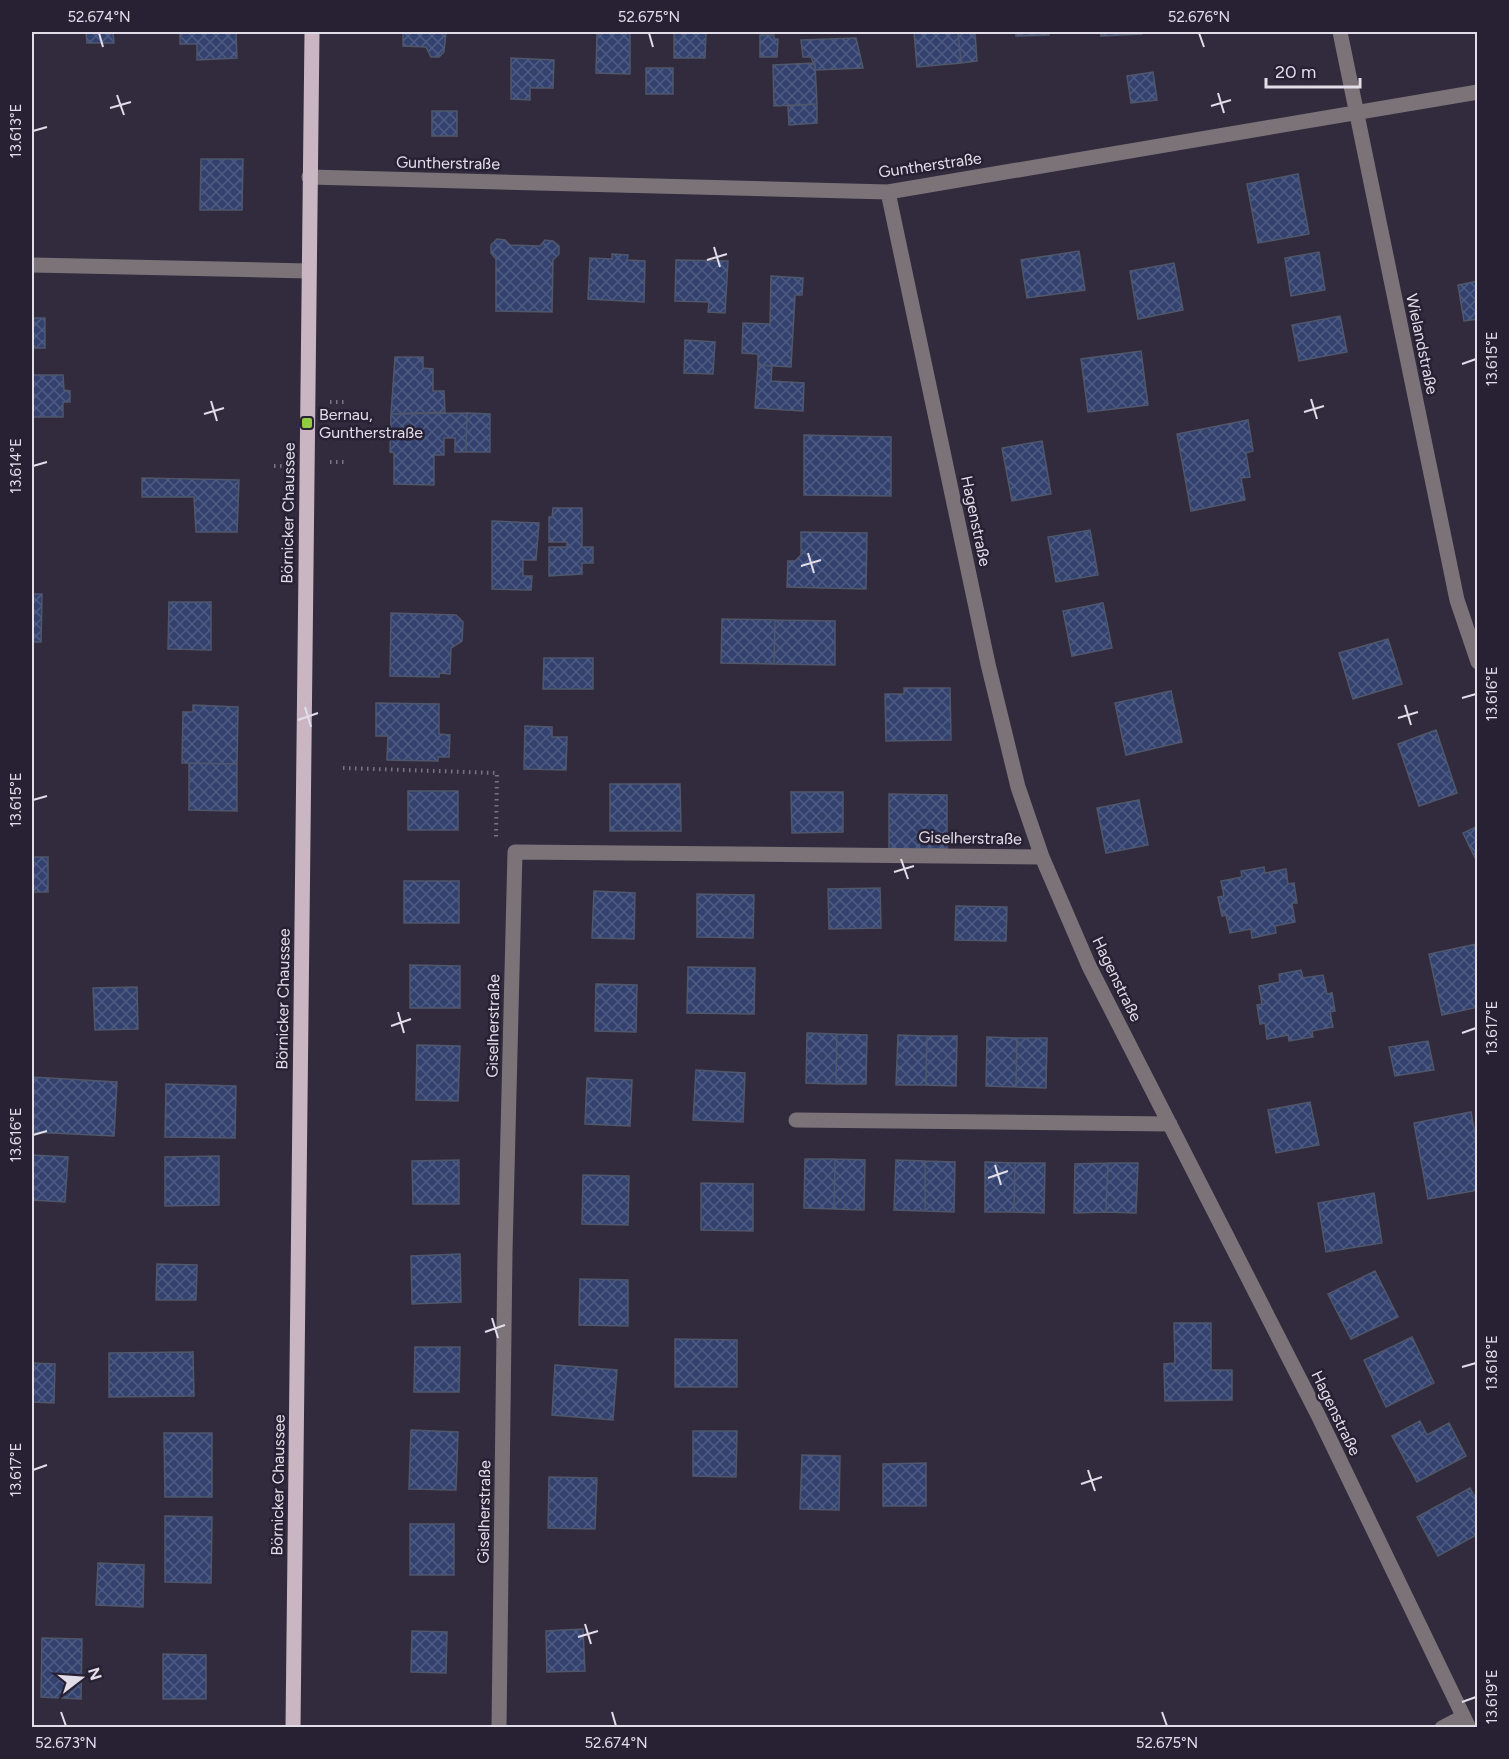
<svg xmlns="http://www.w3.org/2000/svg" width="1509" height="1759" viewBox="0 0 1509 1759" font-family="Figtree,sans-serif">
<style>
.building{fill:url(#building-cross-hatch);stroke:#50576b;stroke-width:1.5}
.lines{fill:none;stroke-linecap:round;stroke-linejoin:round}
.path{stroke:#797383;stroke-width:4;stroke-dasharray:1.5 4.5;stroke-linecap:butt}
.minor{stroke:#7c7379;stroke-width:15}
.major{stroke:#cab6c3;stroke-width:15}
.ticks{fill:none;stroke:#e1dde9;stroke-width:2}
.poi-dot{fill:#91cd40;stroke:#282133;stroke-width:2}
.labels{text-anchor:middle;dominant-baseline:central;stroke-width:5;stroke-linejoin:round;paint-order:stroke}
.street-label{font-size:16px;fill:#e1dde9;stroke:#282133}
.poi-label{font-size:16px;fill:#e1dde9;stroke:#282133;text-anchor:start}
.neatline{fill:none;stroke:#e1dde9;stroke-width:2}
.ticks-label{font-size:15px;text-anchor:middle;fill:#e1dde9}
</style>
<defs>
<pattern id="building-cross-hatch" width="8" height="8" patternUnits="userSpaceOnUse" patternTransform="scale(1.5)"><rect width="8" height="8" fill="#32416e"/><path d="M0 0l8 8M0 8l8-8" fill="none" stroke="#4f5c83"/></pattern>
</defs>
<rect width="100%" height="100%" fill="#322b3d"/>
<path class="building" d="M86 32H113L114 43H87Z
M180 32H236L237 58 197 60V44H180Z
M403 32H446L444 52 439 57H431L426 47 403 46Z
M597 32H630V74L596 73Z
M674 32H706L705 58H674Z
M914 32H958L961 63 917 67Z
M958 32H975L977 61 961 63Z
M1016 32H1048L1049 35 1016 36Z
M1100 32H1142V34L1101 36Z
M760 35H774V39H778L777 57H760Z
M856 38 863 68 816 70 811 57H803L801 40Z
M511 58 554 60 553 88H530V100L511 99Z
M815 63 817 104 774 106 773 65Z
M646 68H673V94H646Z
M1153 72 1157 100 1131 103 1127 76Z
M817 104V123L789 125 788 106Z
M432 111H457V136H432Z
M201 159H243L242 210H200Z
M1298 174 1309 234 1258 243 1247 184Z
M497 239 505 240 510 245 540 246 545 240 553 241 559 246V254L553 260 552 312 496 311V259L491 253V245Z
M1079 251 1085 290 1027 298 1021 260Z
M1319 252 1325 290 1291 296 1285 258Z
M612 254 628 255 627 260 645 261 644 302 588 299 590 258 612 259Z
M676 260 728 261 725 313 708 312 709 302 675 301Z
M1174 263 1183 310 1138 319 1130 271Z
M771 276 803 278 802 295H795L791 367 758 365V354L742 353 743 323 770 324Z
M1478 281V319L1464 321 1458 285Z
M1340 316 1347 352 1299 361 1292 325Z
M32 318H45V348H32Z
M685 340 715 342 713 374 684 373Z
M1141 351 1148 405 1088 412 1081 359Z
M395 357H423V368L433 369V391H444L445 412 391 414Z
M758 365 772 366 771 381 804 383 803 411 755 408Z
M32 375H63L64 390 70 391V402H63V417H32Z
M467 413 466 452H455V438H444V455H434V485L394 484V453L390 452 391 414Z
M467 413 490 414V452H466Z
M1248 420 1253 451 1246 453 1250 477 1241 478 1245 500 1191 511 1177 434Z
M804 435 891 437V496L804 495Z
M1042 441 1051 494 1012 501 1002 448Z
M142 478 239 480 237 532H196L194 497H142Z
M553 508H582V547H593V563H582V574L549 576V547H567V542H549V517H552Z
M492 521 539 523 536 560H523V576H532L531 590 492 589Z
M1090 530 1098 575 1056 582 1048 537Z
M801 532 867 533 866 589 787 587 788 561H795L801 555Z
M32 594H42L41 642H32Z
M169 602H211V650L168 649Z
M1103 603 1112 648 1072 656 1063 611Z
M391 613 456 615 463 622 462 641 451 648 450 674 439 673V677L390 676Z
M722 619 775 620 774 664 721 663Z
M775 620 835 621V665L774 664Z
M1388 639 1402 684 1353 699 1339 653Z
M544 658H593V689H543Z
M904 688H950L951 740 886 741 885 694H904Z
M1171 691 1182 742 1126 755 1115 703Z
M376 703 439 704V734L450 735 449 757H438V761L387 760 388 736H376Z
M193 705 238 707 237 764 182 763 183 712H193Z
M525 726 552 727V737H567L566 770 524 769Z
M1436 730 1457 793 1419 806 1398 744Z
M189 763 237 764V811L189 810Z
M610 784H680L681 831H610Z
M408 791H458V830H408Z
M791 792H843V832L792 833Z
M889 794 947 795V849H889Z
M1139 800 1148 845 1106 853 1097 808Z
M1478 826V864L1463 833Z
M32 857H48V892H32Z
M1264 867 1265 873 1286 869 1288 884 1294 883 1297 903H1292L1295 922 1275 926 1276 933 1252 938 1251 929 1230 933 1226 915 1222 916 1218 897 1224 896 1221 881 1242 877 1241 871Z
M404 881H459V923H404Z
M880 888 881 928 829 929 828 889Z
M594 891 635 893 634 939 592 938Z
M697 894 754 895 753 938 697 937Z
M956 906 1007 907 1006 941 955 940Z
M1477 944 1478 1007 1442 1015 1429 954Z
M410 965 460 966V1008H410Z
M688 967 755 968 754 1014 687 1013Z
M1301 970 1303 978 1323 975 1327 994 1332 993 1335 1011 1330 1012 1333 1027 1312 1031 1313 1037 1289 1041 1288 1035 1267 1039 1265 1023 1260 1024 1257 1005 1262 1004 1259 986 1280 982 1279 974Z
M596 984 637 985 636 1032 595 1031Z
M137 987 138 1029 95 1030 93 988Z
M807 1033 837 1034 836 1084 806 1083Z
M837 1034 867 1035 866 1084H836Z
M898 1035 927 1036 926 1085H896Z
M927 1036H957L956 1086 926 1085Z
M987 1037 1017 1038 1016 1087 986 1086Z
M1017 1038H1047L1046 1088 1016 1087Z
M1428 1041 1434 1070 1395 1076 1389 1047Z
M417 1045 460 1046 458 1101 416 1100Z
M696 1070 745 1073 743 1122 693 1120Z
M32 1077 117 1082 114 1136 32 1132Z
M587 1078 632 1080 630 1126 585 1124Z
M166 1084 236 1086 235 1138 165 1137Z
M1310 1102 1319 1145 1276 1153 1268 1110Z
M1471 1112 1478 1150V1190L1428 1199 1414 1123Z
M32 1155 68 1157 65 1202 32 1200Z
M219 1156V1205L165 1206V1157Z
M805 1159H835L834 1209 804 1208Z
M835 1159 865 1160 864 1210 834 1209Z
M459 1160V1204H413L412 1161Z
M896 1160 925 1161V1211L894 1210Z
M925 1161 955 1162 954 1212 925 1211Z
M985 1162 1015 1163 1014 1212H985Z
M1015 1163H1045L1044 1213 1014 1212Z
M1108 1163 1106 1212 1074 1213 1075 1164Z
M1108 1163H1138L1136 1213 1106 1212Z
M583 1175 629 1176 628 1225 582 1224Z
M701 1183 753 1184V1231L701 1230Z
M1374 1193 1382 1243 1326 1252 1318 1203Z
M460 1254 461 1302 412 1304 411 1256Z
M157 1264 197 1265 196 1300H156Z
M1375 1271 1398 1317 1351 1339 1328 1294Z
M580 1279 628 1280V1326L579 1325Z
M1174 1323H1211V1370H1232V1400L1165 1401 1164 1364 1175 1363Z
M1412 1337 1434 1383 1386 1407 1364 1360Z
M675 1339 737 1340V1387H675Z
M415 1347H460L459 1392H414Z
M193 1352 194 1396 109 1397V1353Z
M32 1363 55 1364 54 1403 32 1402Z
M555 1365 617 1370 613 1420 552 1415Z
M1420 1421 1427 1435 1449 1423 1466 1456 1417 1482 1392 1436Z
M411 1430 458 1432 456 1490 409 1489Z
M693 1431H737L736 1477 693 1476Z
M164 1433H212V1497H165Z
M802 1455 840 1456 839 1510 800 1509Z
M926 1463V1506H883V1464Z
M549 1477 597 1478 595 1529 548 1528Z
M1470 1488 1478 1502V1534L1438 1556 1417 1517Z
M165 1516 212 1517 211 1583 165 1582Z
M410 1524H454V1575H410Z
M98 1563 144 1565 143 1607 96 1605Z
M583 1629 585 1671 547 1672 546 1631Z
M412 1631 447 1632 446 1673 411 1672Z
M42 1638 82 1639 81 1699 41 1697Z
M163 1654 206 1655V1699H163Z"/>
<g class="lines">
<path class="path" d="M330 402H348
M330 462H347
M274 466H285
M343 768 497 773 496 838"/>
<path class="minor" d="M1340 32 1457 600 1478 662
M309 177 888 192 1478 92
M888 192 988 664 1018 787 1042 857 1089 966 1318 1415 1469 1728
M32 265 308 271
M796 1120 1170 1124
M499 1728 505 1252 515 852 1042 857
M1442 1728 1463 1717"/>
<path class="major" d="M293 1728 312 32"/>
</g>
<path class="ticks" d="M99 33 103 47M649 33 653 47M1199 33 1204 47M1218 93 1224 113M117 95 124 115M1211 106 1231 100M110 108 131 102M33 131 47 127M714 247 720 267M707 260 727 254M1462 364 1476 359M1311 399 1317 419M211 401 217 421M1304 412 1324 406M204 414 224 408M33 466 47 462M808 553 814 573M801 566 821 560M1462 698 1476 694M1405 705 1411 725M305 707 311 727M1398 718 1418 712M298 720 318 713M33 800 47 796M901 859 908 879M894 872 914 866M398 1012 404 1033M391 1026 411 1019M1462 1033 1476 1028M33 1135 47 1131M995 1165 1001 1185M988 1178 1008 1171M492 1318 498 1338M485 1332 505 1325M1462 1367 1476 1363M33 1470 47 1465M1088 1470 1095 1491M1081 1484 1102 1477M585 1624 591 1644M578 1637 598 1631M1462 1702 1476 1697M61 1712 66 1726M612 1712 616 1726M1162 1712 1167 1726"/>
<rect class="poi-dot" x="301" y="417" width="12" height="12" rx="3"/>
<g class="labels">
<g class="street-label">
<text transform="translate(448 163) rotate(1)">Guntherstraße</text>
<text transform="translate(930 165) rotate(-8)">Guntherstraße</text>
<text transform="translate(1422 344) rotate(78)">Wielandstraße</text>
<text transform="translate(288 513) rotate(-89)">Börnicker Chaussee</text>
<text transform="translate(976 521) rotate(78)">Hagenstraße</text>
<text transform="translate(970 838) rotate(1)">Giselherstraße</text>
<text transform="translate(1117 979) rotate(64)">Hagenstraße</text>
<text transform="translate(283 999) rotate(-89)">Börnicker Chaussee</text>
<text transform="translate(493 1026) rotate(-89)">Giselherstraße</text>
<text transform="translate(1336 1413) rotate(64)">Hagenstraße</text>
<text transform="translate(278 1485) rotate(-89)">Börnicker Chaussee</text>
<text transform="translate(484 1512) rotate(-89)">Giselherstraße</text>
</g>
<g class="poi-label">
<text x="319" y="414">Bernau,<tspan x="319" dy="18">Guntherstraße</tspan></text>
</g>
</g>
<rect width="1509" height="1759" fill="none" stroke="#282133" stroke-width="66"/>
<g transform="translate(81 1678) rotate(73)" stroke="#282133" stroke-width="4.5" paint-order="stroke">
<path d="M0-4.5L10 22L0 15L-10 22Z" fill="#e1dde9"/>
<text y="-9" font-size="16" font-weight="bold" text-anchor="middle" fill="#e1dde9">N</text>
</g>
<path d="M1266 78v9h94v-9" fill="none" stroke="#e1dde9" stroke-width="3"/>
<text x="1275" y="78" font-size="18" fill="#e1dde9" stroke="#282133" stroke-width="4.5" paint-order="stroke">20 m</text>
<rect x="33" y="33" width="1443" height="1693" class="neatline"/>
<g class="ticks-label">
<text x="99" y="22">52.674°N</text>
<text x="649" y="22">52.675°N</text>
<text x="1199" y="22">52.676°N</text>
<text transform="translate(16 131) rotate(-90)" y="5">13.613°E</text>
<text transform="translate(1492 359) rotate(-90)" y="5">13.615°E</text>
<text transform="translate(16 466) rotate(-90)" y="5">13.614°E</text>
<text transform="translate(1492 694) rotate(-90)" y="5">13.616°E</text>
<text transform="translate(16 800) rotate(-90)" y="5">13.615°E</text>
<text transform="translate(1492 1028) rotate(-90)" y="5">13.617°E</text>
<text transform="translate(16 1135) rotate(-90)" y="5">13.616°E</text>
<text transform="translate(1492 1363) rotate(-90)" y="5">13.618°E</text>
<text transform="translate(16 1470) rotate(-90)" y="5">13.617°E</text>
<text transform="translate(1492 1697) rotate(-90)" y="5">13.619°E</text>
<text x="66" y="1748">52.673°N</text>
<text x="616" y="1748">52.674°N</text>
<text x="1167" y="1748">52.675°N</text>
</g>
</svg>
